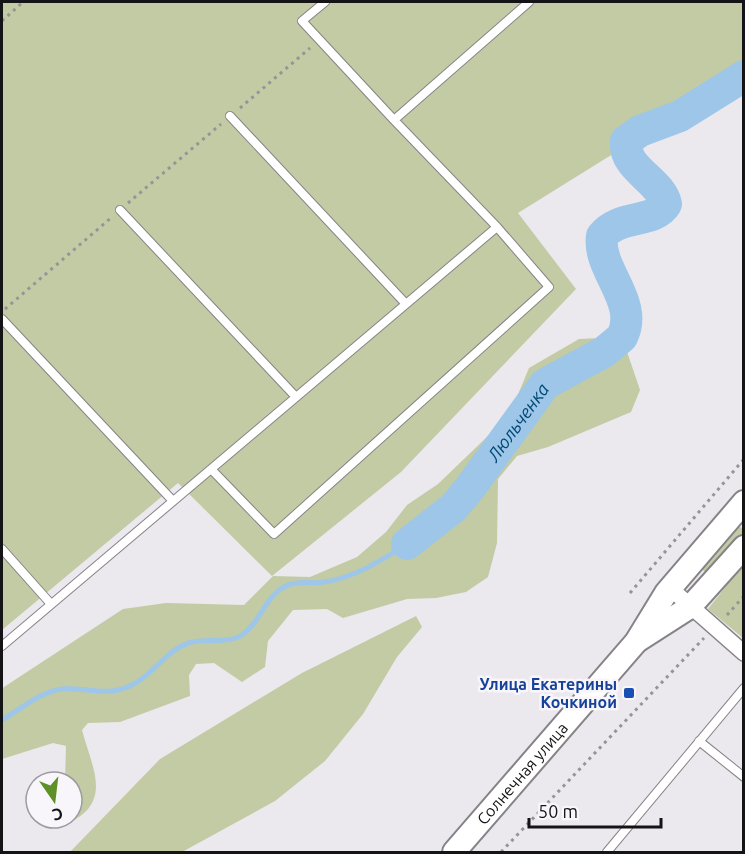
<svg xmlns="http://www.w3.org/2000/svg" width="745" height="854" viewBox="0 0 745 854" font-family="Ubuntu,sans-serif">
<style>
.green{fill:#c2cba4}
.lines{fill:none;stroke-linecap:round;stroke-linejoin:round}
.stream{stroke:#9dc6e8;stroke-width:5}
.river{stroke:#9dc6e8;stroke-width:32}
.lane-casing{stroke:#868388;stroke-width:10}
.street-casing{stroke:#868388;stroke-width:18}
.secondary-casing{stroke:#868388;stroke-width:26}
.path{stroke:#969498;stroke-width:3;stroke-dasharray:3 4.5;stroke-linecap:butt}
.lane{stroke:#fff;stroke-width:8}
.street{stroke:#fff;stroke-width:15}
.secondary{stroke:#fff;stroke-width:22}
.transit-dot{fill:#1a4fb4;stroke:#f9f6fb;stroke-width:2}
.labels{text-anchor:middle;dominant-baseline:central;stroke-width:5;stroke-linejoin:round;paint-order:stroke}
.transit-label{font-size:16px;font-weight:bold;fill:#164399;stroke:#f9f6fb;text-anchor:end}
.street-label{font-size:16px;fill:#141315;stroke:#f9f6fb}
.water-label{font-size:18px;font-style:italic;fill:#004974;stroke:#f9f6fb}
</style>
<rect width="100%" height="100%" fill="#ebe8ee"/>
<path class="green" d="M2 2H743V73L518 213 576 289 401 472 272 576 178 483 2 630Z
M622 337 640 390 631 412 548 447 517 456 498 479 497 543 488 577 466 592 436 598 407 599 343 618 327 609 293 610 268 641 265 667 242 682 214 663 196 664 189 675 190 696 120 722 88 723 82 730C91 765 112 799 74 820L72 782H65L66 746 53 743 2 759V689L4 687 123 609 166 603 244 605 273 576 310 577 357 557 386 532 407 505 438 484 490 434 512 409 529 368 579 339Z
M737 525 743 529V536L710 576 698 566Z
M743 565V638L708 609Z
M416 616 422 627 397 657 363 714 325 761 275 801 182 852H70L160 759 302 673Z"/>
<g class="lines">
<path class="stream" d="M2 720C19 710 42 691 62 689 85 687 107 697 130 686 153 676 167 648 192 642 208 638 228 644 242 635 260 623 265 597 284 587 296 580 311 584 324 582 354 578 382 560 407 544"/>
<path class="river" id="s1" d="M407 544 453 508 469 489 545 384 604 352 622 337C640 302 597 270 602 236 619 214 654 224 666 204 661 180 623 169 626 141L640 131 680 116 744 76"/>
<g class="lane-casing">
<path id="lane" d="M325 2 302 21 394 120 529 2
M230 116 406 304
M120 210 296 397
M2 319 173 501
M211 469 274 534 549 287 497 227
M2 549 51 604
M2 646 497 227 394 120
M699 741 744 777
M607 852 744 688"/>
</g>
<g class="street-casing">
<path id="street" d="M670 588 744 653"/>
</g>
<g class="secondary-casing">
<g id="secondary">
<path d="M637 641 690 607 744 547"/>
<path id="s2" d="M454 852 636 642 666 593 744 502"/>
</g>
</g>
<path class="path" d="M2 21 23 2
M240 108 310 48
M128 203 221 124
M5 309 112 217
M630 593 744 459
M727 615 744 596
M501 852 704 638"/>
<use href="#lane" class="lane"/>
<use href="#street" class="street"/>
<use href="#secondary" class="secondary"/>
</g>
<rect class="transit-dot" x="623" y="687" width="12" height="12" rx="3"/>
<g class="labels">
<g class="transit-label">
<text x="617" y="684">Улица Екатерины<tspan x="617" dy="18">Кочкиной</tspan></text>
</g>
<g class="street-label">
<text stroke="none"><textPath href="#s2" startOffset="104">Солнечная улица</textPath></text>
</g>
<g class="water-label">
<text stroke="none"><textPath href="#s1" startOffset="166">Люльченка</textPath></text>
</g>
</g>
<rect width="745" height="854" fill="none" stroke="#141315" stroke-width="6"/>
<g transform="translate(54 800) rotate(166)"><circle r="28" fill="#f9f6fb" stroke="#9d9b9f" stroke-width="1.5"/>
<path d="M0-4.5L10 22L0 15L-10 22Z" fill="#5e9027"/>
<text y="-9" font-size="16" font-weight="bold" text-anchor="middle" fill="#141315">С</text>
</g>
<path d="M529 818v9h132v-9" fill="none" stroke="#141315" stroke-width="3"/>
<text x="538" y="818" font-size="18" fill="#141315" stroke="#f9f6fb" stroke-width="4.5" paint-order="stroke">50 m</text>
</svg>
